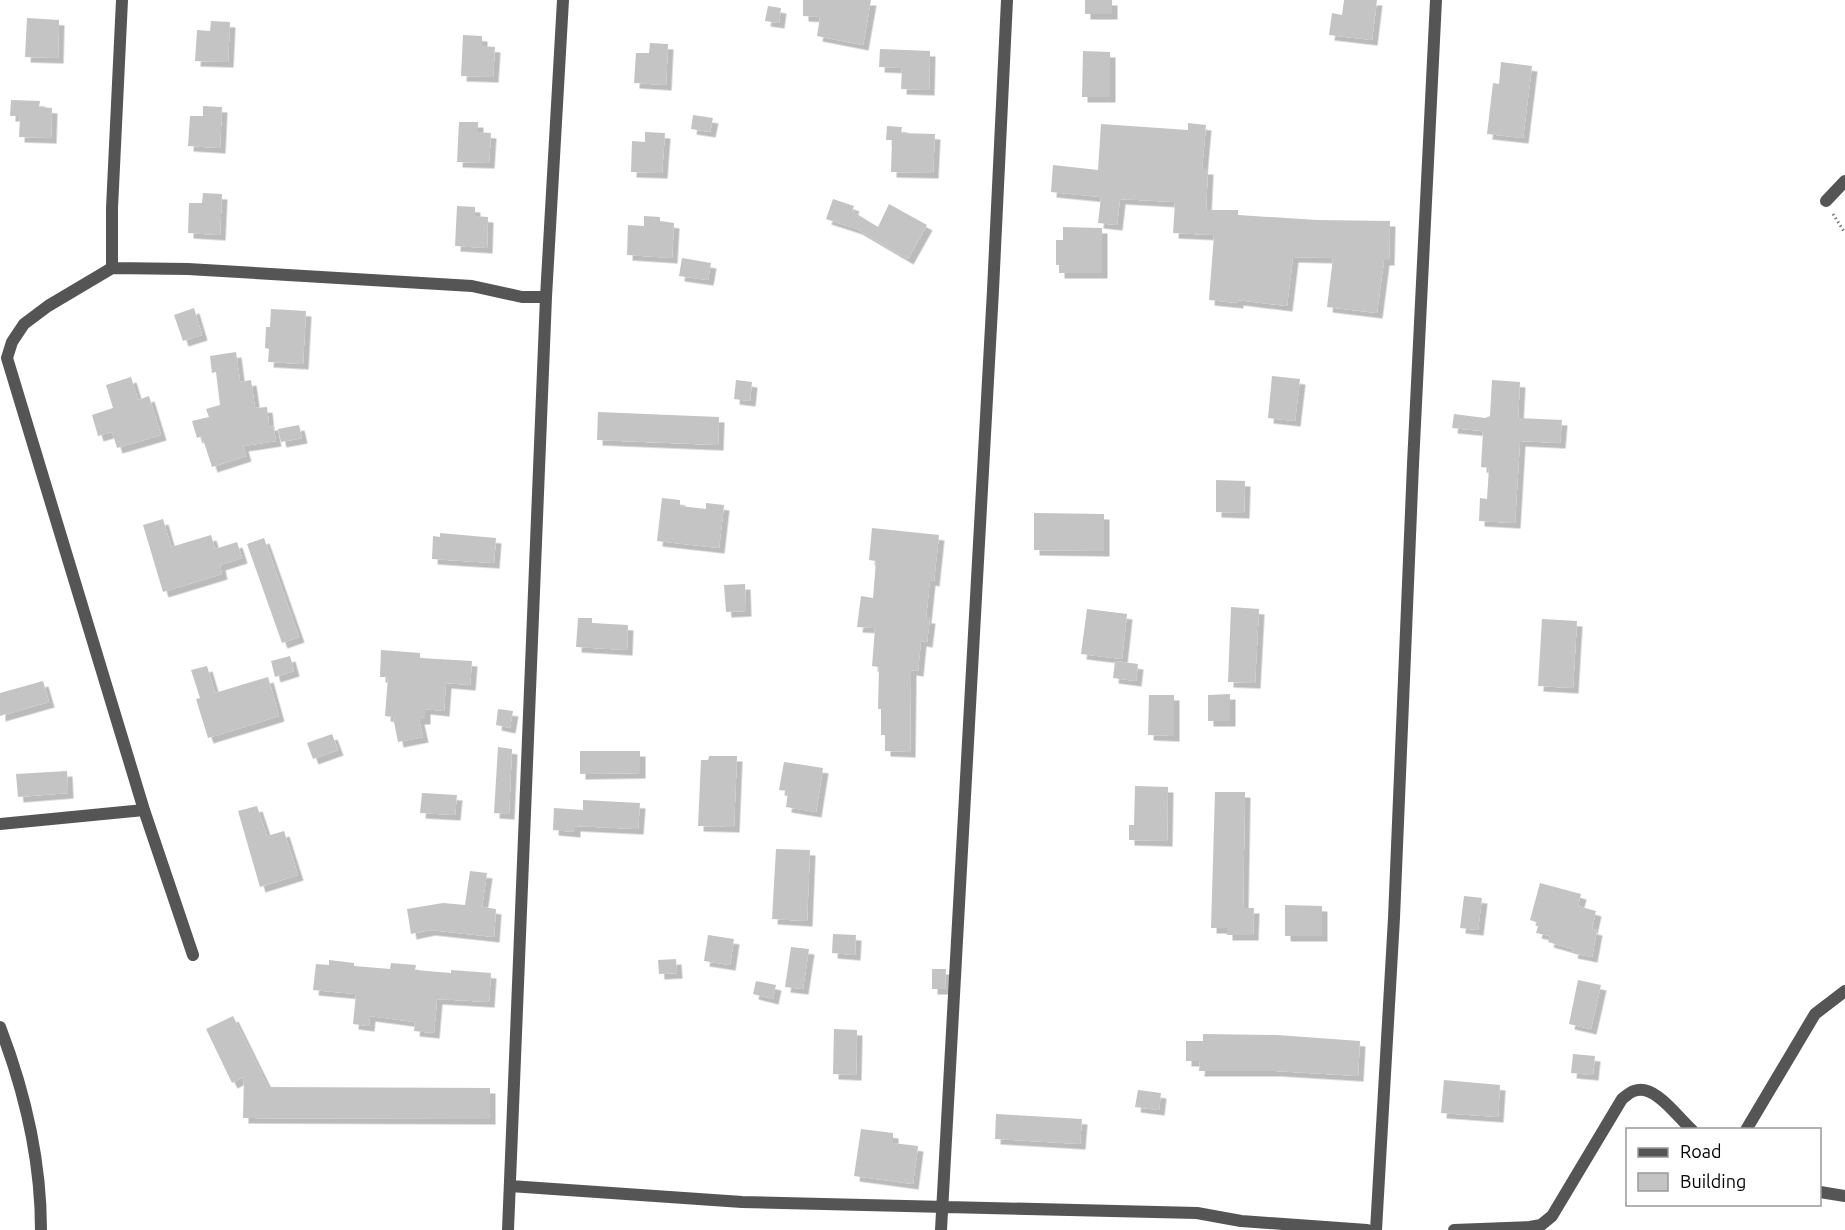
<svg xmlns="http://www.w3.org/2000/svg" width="1845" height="1230" viewBox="0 0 1845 1230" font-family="Ubuntu,sans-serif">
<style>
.building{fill:#c4c4c4;filter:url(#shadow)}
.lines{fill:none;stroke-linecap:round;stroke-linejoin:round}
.path{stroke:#777;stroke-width:3;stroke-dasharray:1.5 3;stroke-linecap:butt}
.minor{stroke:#555;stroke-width:12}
</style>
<defs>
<filter id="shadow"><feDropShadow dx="5.5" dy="5.5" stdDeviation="0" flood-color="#0004"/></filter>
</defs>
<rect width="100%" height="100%" fill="#fff"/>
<path class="building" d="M803 0H871L863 45 817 36 820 17 803 16Z
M1085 0H1112V14H1085Z
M1344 0H1377L1372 40 1329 35 1332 13 1342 15Z
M768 6 781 8 779 23 765 21Z
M27 18 59 20 58 58 25 57Z
M211 21 230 22 228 62 195 61 197 30 210 31Z
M463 35 482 36V46L495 47 493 77 461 76Z
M650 43 668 44 666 85 634 83 636 53H649Z
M880 49 930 51 929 90 901 89 902 68 879 67Z
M1083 51 1110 52V97H1082Z
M1501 62 1532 66 1523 138 1487 134 1493 83 1499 84Z
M11 100 40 101 39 107 52 108 51 138 19 137 20 116H10Z
M203 106 222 107 220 148 188 146 190 116H203Z
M693 115 713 118 710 132 691 129Z
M459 122H478V132L491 133 489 163 457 162Z
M1188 123 1206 125 1202 169H1208L1206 210H1238V215L1317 220 1390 221 1389 260H1384L1377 313 1327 307 1333 258 1293 257 1287 306 1238 300V303L1209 300 1214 235 1173 233 1175 202 1120 199 1117 225 1098 223 1101 197 1051 192 1053 165 1098 170 1101 124 1188 130Z
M887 126 902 127 901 133 935 134 933 173 891 172 892 140H886Z
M645 132 665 133 662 173 631 172 632 141 645 142Z
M203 193 222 194 220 235 188 233 189 203H202Z
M833 199 854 206 852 211 878 227 889 204 927 225 908 259 857 229 826 219Z
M457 206 475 207V216L488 217 487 248 455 246Z
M644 216 660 217V221L674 223 672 258 627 255 628 225 644 226Z
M1063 227 1102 228V273H1059V265H1056V240H1063Z
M682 258 711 263 708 280 679 276Z
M194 308 202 335 183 341 174 315Z
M271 309 306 311 303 364 268 362 269 349 265 348 266 327H270Z
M236 352 240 382 251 380 255 408 267 407 269 425H273L276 441 243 446 246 456 212 467 202 436 197 438 192 421 209 417 206 409 220 405 216 372 212 373 210 356Z
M1272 376 1300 379 1295 421 1268 418Z
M131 377 138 400 149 396 161 435 117 448 112 432 98 436 92 415 113 408 106 385Z
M736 380 752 382 750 401 734 399Z
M1492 380 1520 382 1518 418 1562 420 1560 443 1520 441 1515 523 1479 521 1480 498 1487 499 1489 468 1481 467 1483 431 1452 428 1454 414 1485 418 1490 416Z
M598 412 719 417 718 445 597 440Z
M299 425 302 438 281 442 278 429Z
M1216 480 1245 481 1244 513 1216 512Z
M662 498 680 500V506L706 509V503L724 505 719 548 657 541Z
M1034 513 1104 514V551L1034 550Z
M163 519 171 547 211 535 215 549 237 542 242 558 220 565 222 574 163 592 143 525Z
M872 528 939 535 934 581 930 580 926 618H930L927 642 921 641 918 671 911 670 910 752 885 751V735H881V709H878L879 667 872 666 875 628 857 627 861 596 873 598 876 561 869 560Z
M440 533 496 538 494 563 432 559 433 536 440 537Z
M264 538 299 637 282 643 247 544Z
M745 584 746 611 726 612 724 585Z
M1231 607 1259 609 1255 683 1228 682Z
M1087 609 1127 614 1122 659 1081 654Z
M578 618H592V623L628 625 627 650 576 647Z
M1542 619 1577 621 1573 688 1538 686Z
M381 650 420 653V658L472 661 470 685 446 683 444 711 425 709V719H419L423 737 398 742 393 717 385 716 388 677H380Z
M290 656 294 671 275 677 271 661Z
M1115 661 1138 664 1136 681 1113 678Z
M207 666 215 693 268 677 279 716 208 738 196 699 200 698 191 670Z
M43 681 49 702 0 716V693Z
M1230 694V721H1208V695Z
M1149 695H1174V736L1148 735Z
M498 709 513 711 510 728 496 725Z
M332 734 338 750 313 759 307 743Z
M498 747 512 749 509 814 494 813Z
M580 751H640V773L580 774Z
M709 756H737L734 827 698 826 701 760H708Z
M784 762 823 768 816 812 786 807 788 791 779 790Z
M67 771 68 793 18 797 16 774Z
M1135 786 1168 787 1167 841 1129 840V825H1134Z
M1215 792H1245L1243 908H1254L1253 935H1227V928H1211Z
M422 793 457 795 455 815 420 813Z
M583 800 640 803 638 829 575 826V832L553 830 554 808 583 810Z
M257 806 267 836 284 831 298 875 260 887 238 811Z
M776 849 810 850 807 921 772 919Z
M470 871 487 873 482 907 496 909 494 937 430 930 411 934 407 909 443 903 465 905Z
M1540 883 1581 894 1578 906 1596 911 1592 929 1597 930 1592 957 1572 953 1573 949 1548 942 1550 936 1536 933 1539 923 1530 920Z
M1464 896 1482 898 1478 930 1460 928Z
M1285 905 1322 906V936H1285Z
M833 934 856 935 855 955 832 953Z
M708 935 734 939 730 965 704 961Z
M791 947 809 949 803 989 785 987Z
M676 959 677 973 659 974 658 960Z
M329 960 354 963V966L390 969 391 963 416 965 415 970 451 973V970L491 973 489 1002 437 999 434 1033 414 1031 415 1022 370 1016 369 1026 353 1024 356 994 313 990 316 964 329 965Z
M932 969H946L945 989H932Z
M1578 980 1601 985 1591 1029 1569 1024Z
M756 981 776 985 773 999 753 994Z
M233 1016 268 1087 490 1088V1119L243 1118 244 1077 232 1083 206 1029Z
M834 1029 857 1030 856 1075 833 1074Z
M1203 1034 1277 1035 1360 1041 1358 1076 1276 1071H1199L1200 1061H1186V1041H1203Z
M1573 1054 1595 1056 1593 1075 1571 1073Z
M1444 1080 1500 1085 1498 1117 1441 1113Z
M1138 1090 1161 1093 1159 1110 1135 1107Z
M996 1114 1082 1119 1080 1144 995 1139Z
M861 1129 893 1133V1143L918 1146 913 1184 854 1176Z"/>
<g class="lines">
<path class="path" d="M1833 214 1845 233"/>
<path class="minor" d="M1826 201 1845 181
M112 268V208L122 0
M0 824 144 810
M193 955 144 810 7 358 12 342 24 324 48 306 112 268 188 269 472 286 522 297H546
M0 1027C25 1092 41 1160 41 1230
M1746 1130 1815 1014 1845 991
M510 1186 742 1202 1197 1213 1241 1221 1367 1230
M1820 1192 1845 1196
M508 1230 546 297 563 0
M941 1230 993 290 1007 0
M1376 1230 1394 918 1413 464 1436 0
M1454 1230 1530 1227 1541 1225 1552 1216 1622 1099C1626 1096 1630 1092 1634 1091 1655 1083 1678 1118 1692 1130"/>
</g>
<rect x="1626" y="1128" width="195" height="78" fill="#ffffff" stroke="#999999" stroke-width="1.5"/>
<rect x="1638" y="1148" width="30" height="9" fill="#555555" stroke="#999999" stroke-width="1.5"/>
<text x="1680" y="1158" font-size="18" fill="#000000">Road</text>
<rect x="1638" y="1173" width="30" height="18" fill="#c4c4c4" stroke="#999999" stroke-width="1.5"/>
<text x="1680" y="1188" font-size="18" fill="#000000">Building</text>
</svg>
